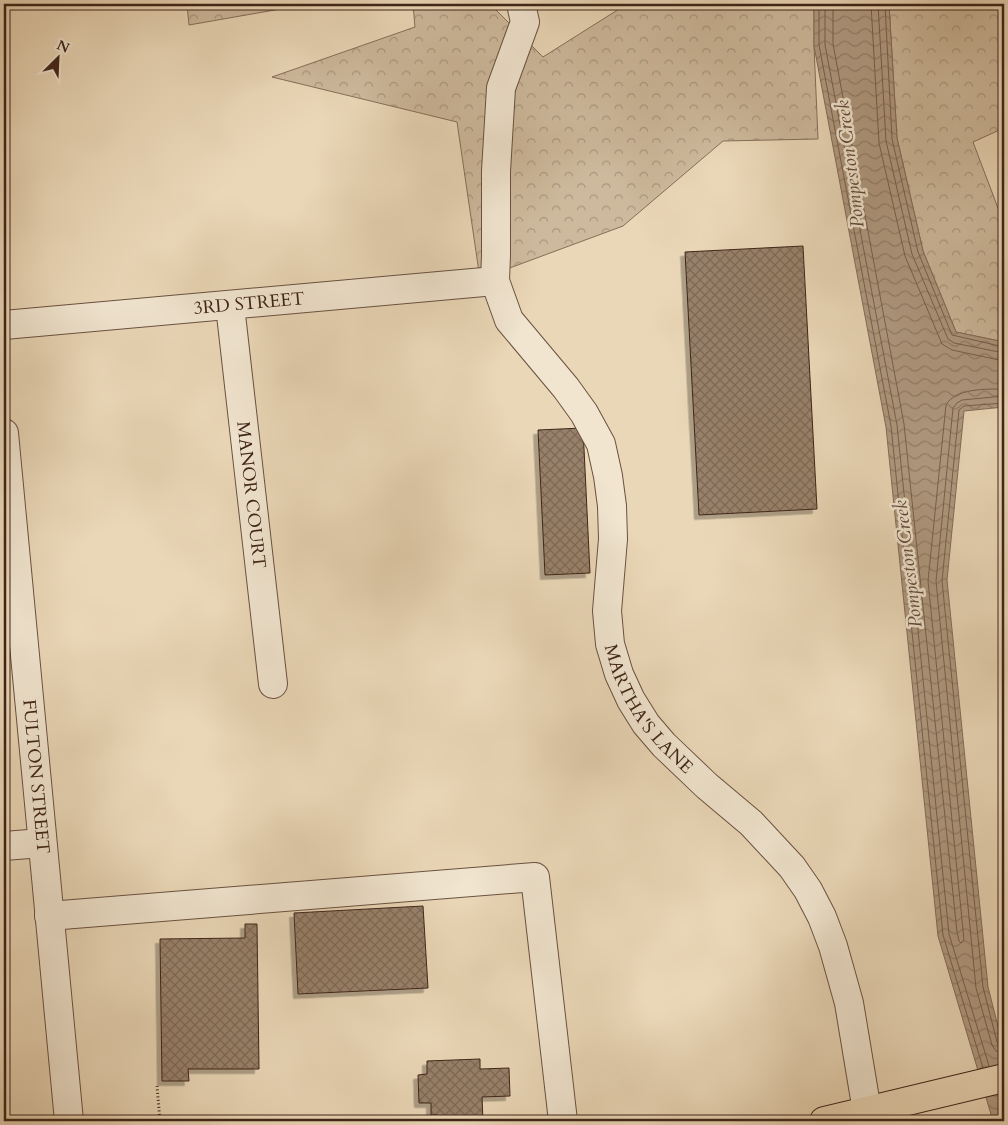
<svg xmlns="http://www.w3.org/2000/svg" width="1008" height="1125" viewBox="0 0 1008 1125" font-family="Cardo,serif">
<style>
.forest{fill:url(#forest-crowns);stroke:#866e5a}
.water{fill:url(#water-waves);stroke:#836b57}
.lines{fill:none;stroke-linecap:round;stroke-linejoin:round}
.shore{stroke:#785f4d;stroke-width:1}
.building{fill:url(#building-cross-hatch);stroke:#3f2419;filter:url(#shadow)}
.minor-casing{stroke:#6a5140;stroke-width:30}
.major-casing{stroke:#3f2419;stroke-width:30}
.path{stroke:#3f2419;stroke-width:3;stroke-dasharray:1 2.5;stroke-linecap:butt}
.minor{stroke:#f1e5d0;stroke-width:28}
.major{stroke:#ead7b7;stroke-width:28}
.labels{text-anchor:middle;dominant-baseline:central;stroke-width:5;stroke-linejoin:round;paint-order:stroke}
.street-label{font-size:18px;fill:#3f2419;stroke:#f1e5d0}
.water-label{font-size:19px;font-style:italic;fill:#614738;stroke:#f1e5d0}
</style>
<defs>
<pattern id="forest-crowns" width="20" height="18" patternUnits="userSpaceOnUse" patternTransform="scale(1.25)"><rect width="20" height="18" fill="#cdb99c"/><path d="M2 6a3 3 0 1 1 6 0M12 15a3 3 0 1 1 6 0" fill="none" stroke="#a8967e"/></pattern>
<pattern id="water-waves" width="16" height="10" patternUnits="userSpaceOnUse" patternTransform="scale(1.25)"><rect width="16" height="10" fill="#b09a81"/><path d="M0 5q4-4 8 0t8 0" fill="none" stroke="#917d69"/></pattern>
<pattern id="building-cross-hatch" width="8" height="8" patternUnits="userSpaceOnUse" patternTransform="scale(1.25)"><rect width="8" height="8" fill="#98816b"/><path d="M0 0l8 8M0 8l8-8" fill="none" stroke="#7d6957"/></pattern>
<filter id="shadow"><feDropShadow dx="-4.5" dy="4.5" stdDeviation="0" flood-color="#0004"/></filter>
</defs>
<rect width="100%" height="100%" fill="#ead7b7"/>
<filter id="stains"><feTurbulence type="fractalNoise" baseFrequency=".004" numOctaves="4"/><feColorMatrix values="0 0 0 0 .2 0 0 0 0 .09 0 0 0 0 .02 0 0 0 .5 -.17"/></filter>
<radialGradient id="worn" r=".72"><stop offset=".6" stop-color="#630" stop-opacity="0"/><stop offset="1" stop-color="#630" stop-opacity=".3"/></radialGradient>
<path class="forest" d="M187 4H309L189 25Z
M413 4H490L543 57 627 4H814V46L818 139 723 141 623 226 480 279 457 122 272 77 415 27Z
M889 4H1004V128L973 142 1004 224V342L956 332 923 251 897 138Z"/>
<path class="water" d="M814 4H889L897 138 923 251 956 332 1004 342V407L964 411 947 580 988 987 1004 1050V1121H993L938 936 886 427 814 46Z"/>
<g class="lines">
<path class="shore" d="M819 4V45L891 426 943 935 983 1068
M825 4V45L897 425 949 934 989 1066
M833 4V44L904 424 957 932 959 941 961 943 964 940 928 581 946 405C955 388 987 389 1004 389
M871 4 879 143 905 256 942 344 952 350 1004 361
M878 4 886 141 912 254 948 339 954 343 1004 353
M885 4 892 139 918 252 952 335 1004 347
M1004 396 962 400 957 403 953 408 936 581 976 988 992 1045 996 1051 1004 1053
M1004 403 964 406 959 410 942 581 983 987 997 1042 1000 1046H1004"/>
</g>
<path class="building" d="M803 246 817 509 699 515 685 252Z
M583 428 590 573 545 575 538 430Z
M423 906 428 988 298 994 294 913Z
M245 924H257L259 1069H188L189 1081H162L160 939 245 938Z
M480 1059V1069L509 1068 510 1096 482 1097 483 1121H438L437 1115H431V1103H419L418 1075 427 1074V1061Z"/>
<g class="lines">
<g class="minor-casing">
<g id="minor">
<path id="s1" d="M521 4 525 22 501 88 496 171V255L495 281 509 320 566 388 584 413 601 444 608 476 612 506 613 539 607 611 610 644 619 674 631 700 646 724 664 745 707 786 751 823 792 867 808 890 822 917 833 946 842 978 849 1003 867 1111"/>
<path id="s2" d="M230 306 273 684"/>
<path id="s3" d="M4 325 495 281"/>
<path id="s4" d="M4 433 69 1121"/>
<path d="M4 846 42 843"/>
<path d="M49 916 535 877 563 1121"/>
</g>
</g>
<g class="major-casing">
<path id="major" d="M824 1121 1004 1078"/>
</g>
<path class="path" d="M157 1086 160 1121"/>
<use href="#minor" class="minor"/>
<use href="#major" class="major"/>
</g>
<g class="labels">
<g class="street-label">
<text stroke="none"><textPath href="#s3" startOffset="246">3RD STREET</textPath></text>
<text stroke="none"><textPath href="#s2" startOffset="190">MANOR COURT</textPath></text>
<text stroke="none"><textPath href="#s1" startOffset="756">MARTHA'S LANE</textPath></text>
<text stroke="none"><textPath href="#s4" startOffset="345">FULTON STREET</textPath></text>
</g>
<g class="water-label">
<text transform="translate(850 164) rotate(-97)">Pompeston Creek</text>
<text transform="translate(908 564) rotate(-97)">Pompeston Creek</text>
</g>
</g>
<rect width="1008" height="1125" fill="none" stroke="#ead7b7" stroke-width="20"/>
<rect x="5" y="5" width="998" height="1115" fill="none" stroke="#3f2419" stroke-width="2.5"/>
<rect x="10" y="10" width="988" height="1105" fill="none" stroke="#3f2419"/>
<g transform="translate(58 58) rotate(24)" stroke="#f1e5d0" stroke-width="4" paint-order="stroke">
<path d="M0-4L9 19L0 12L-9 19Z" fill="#3f2419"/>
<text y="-8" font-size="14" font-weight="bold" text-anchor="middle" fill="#3f2419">N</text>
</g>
<rect width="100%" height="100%" filter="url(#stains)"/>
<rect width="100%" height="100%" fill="url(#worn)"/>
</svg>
